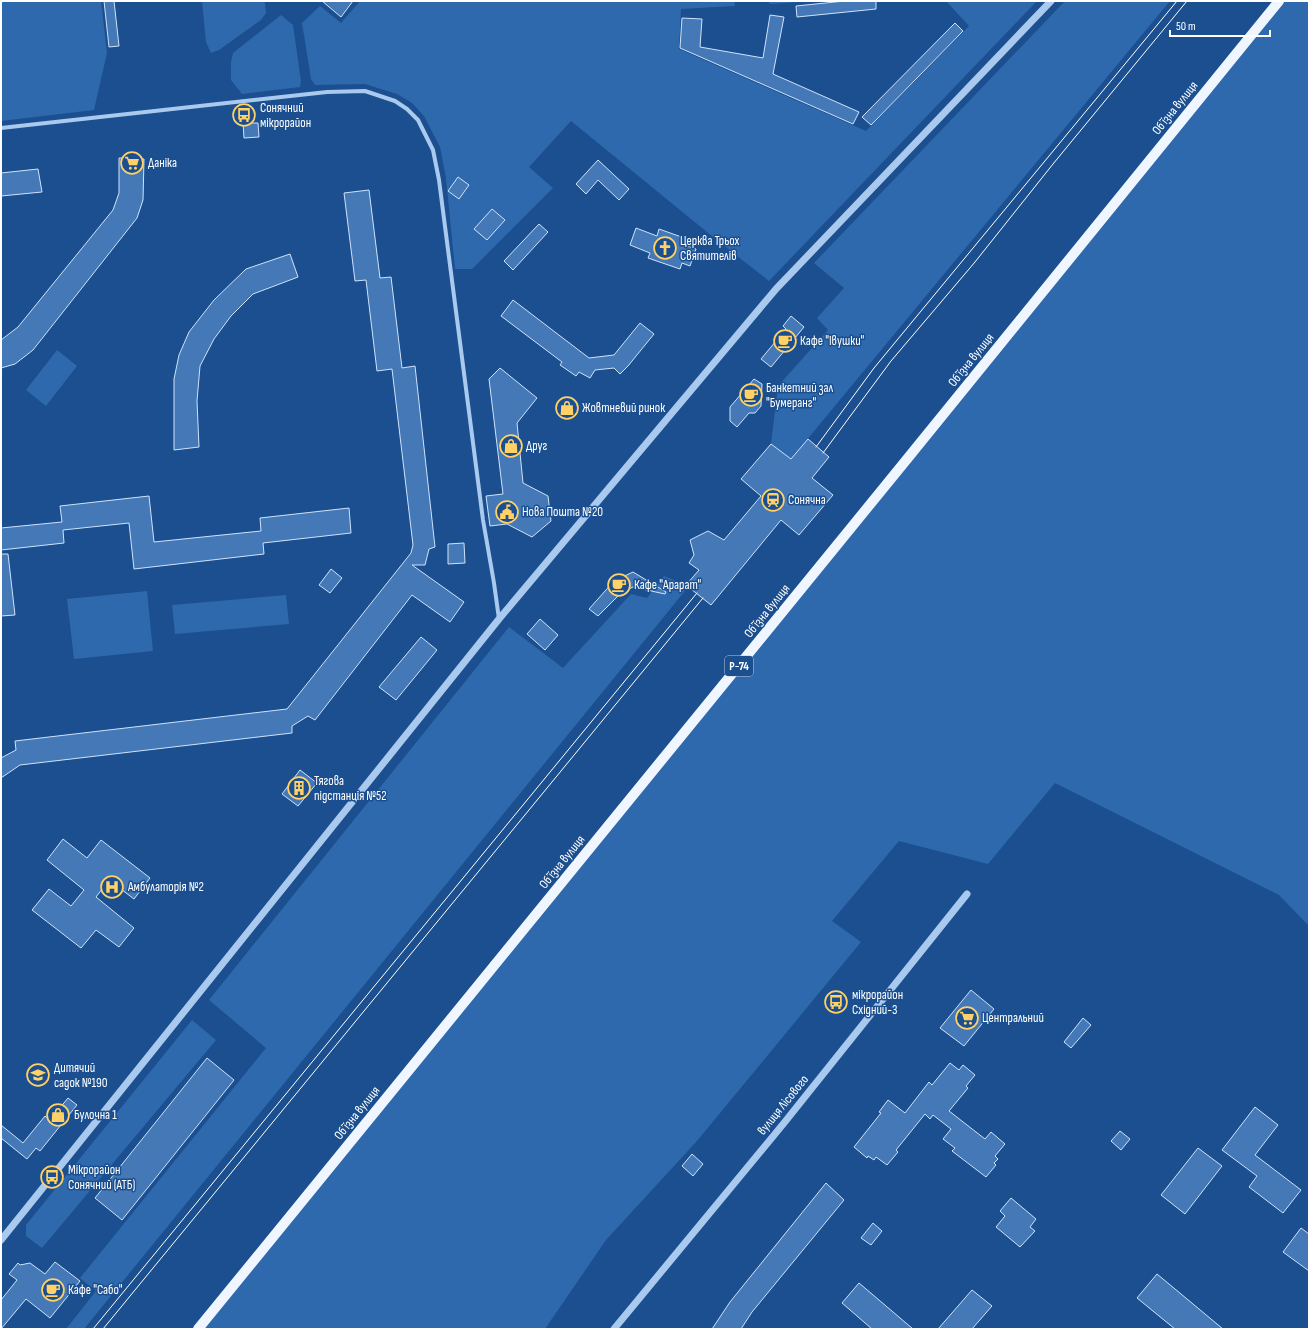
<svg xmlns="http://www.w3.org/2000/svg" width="1310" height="1330" viewBox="0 0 1310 1330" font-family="'Sofia Sans Condensed',sans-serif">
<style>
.green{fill:#2e69ad}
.building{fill:#4478b7;stroke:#cfe3fa}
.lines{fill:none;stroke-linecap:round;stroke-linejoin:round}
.minor{stroke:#a9c9ee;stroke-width:4}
.tertiary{stroke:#a9c9ee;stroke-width:7}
.primary{stroke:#f0f6ff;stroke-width:10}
.tram{stroke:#fff;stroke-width:1}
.labels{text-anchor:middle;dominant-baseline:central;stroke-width:3;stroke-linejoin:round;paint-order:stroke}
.shield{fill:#1b4f8f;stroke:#bbcadd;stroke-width:1}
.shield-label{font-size:12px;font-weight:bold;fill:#fff}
.poi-label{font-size:13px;fill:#fff;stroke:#1b4f8f;text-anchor:start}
.street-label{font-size:13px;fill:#fff;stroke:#1b4f8f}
</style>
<rect width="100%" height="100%" fill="#1b4f8f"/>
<path class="green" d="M1 1H101L107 53 94 110 1 121Z
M202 1H263L265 3 266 13 261 20 219 50 211 53 206 42Z
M360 1H734L735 6 681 9 679 49 866 131 969 26 946 1H1037L769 281 718 241 571 121 529 167 553 188 472 269H455L446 178 440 147 424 116 412 103 397 94 365 84 315 85 311 79 302 23 320 6 341 23Z
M768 1H816L770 4Z
M1065 1H1170L791 459 771 444 778 386 828 330 817 318 844 288 814 263Z
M1279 1H1309V926L1279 895 1055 783 988 864 899 841 832 921 861 942 697 1141 606 1240 545 1329H198Z
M281 15 293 25 301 81 300 87 242 94 231 80V62L233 53Z
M57 350 77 366 46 406 26 390Z
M664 576 686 585 684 592 84 1329H66L96 1291 80 1278 266 1048 209 1000 509 627 563 668 631 594 647 598Z
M147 591 153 651 74 659 67 599Z
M286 595 289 624 175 634 172 605Z
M192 1020 216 1040 42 1248 26 1236V1225Z"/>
<path class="building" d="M104 1H114L119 46 109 47Z
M322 1H353L341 17Z
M845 1H876V9L797 17 796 6Z
M770 15 784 17 773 74 859 112 853 124 680 48 682 18 702 19 700 47 763 58Z
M955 23 963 31 871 125 862 117Z
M243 123H258L259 137 244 138Z
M119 158 144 159 143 200 137 218 33 350 15 364 1 368V340L18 327 113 210 119 193Z
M598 160 629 189 619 200 598 180 586 194 576 184Z
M38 169 42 192 1 196V173Z
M458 177 469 185 459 199 448 191Z
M369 190 380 278 391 277 402 368 415 366 435 547 429 549 425 565H412L464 602 450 622 412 595 315 720 308 716 292 726V733L20 765 1 778V758L16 750 15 741 287 709 411 553 413 545 392 369 377 371 366 280 355 281 344 193Z
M492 209 505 220 487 240 474 229Z
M539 224 548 232 513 270 504 261Z
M636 228 657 236 659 229 690 240 688 246 696 249 690 266 682 263 680 269 648 258 650 253 630 245Z
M290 254 298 277 253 294 231 316 214 339 200 366 197 401 199 447 174 450V379L179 355 189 332 214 300 246 269Z
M513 300 589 358 614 355 640 323 654 334 628 366 620 374 614 368 595 370 590 378 579 372 576 376 560 365 562 362 501 316Z
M791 316 804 327 771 367 761 359 786 329 783 326Z
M500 368 537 398 517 423 523 483 548 496 551 521 532 537 507 524 490 526 486 496 503 494 489 379Z
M754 379 762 384 761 406 755 413H749L737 427 730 421V407Z
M808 439 829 457 812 478 833 495 799 535 781 520 711 605 686 585 699 570 689 563 694 555 690 540 708 531 724 540 761 496 741 479 771 444 791 459Z
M149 496 154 542 261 531 260 518 349 508 351 533 263 543 264 554 134 569 129 523 63 530 64 543 1 550V528L62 522 60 506Z
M464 543 465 563 448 564V544Z
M1 554H8L15 615 1 616Z
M331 569 342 578 330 593 319 585Z
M633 572 666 592 665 594 633 587 621 593 598 616 589 609 614 581Z
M540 619 558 635 545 650 527 634Z
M421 637 437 650 396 700 379 687Z
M300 770 317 783 298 806 282 794Z
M63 839 87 858 101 840 150 878 134 899 109 880 96 897 134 928 119 947 96 930 81 948 32 910 49 889 71 906 84 890 47 860Z
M971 990 994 1009 964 1046 940 1028Z
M1083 1018 1091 1025 1071 1048 1064 1042Z
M207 1058 234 1080 122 1220 95 1198Z
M950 1063 959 1070 963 1065 975 1075 966 1086 968 1088 949 1111 985 1139 991 1132 1005 1144 995 1156 998 1159 994 1163 996 1165 986 1177 952 1151 955 1148 943 1139 951 1129 933 1115 930 1119 925 1114 896 1150 898 1152 887 1165 876 1157 874 1160 868 1156 867 1158 854 1147 881 1113 879 1112 888 1100 905 1113 929 1082 932 1085Z
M68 1098 77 1105 40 1151 36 1148 27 1159 1 1138V1125L23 1143 45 1116 50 1120Z
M1255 1107 1278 1125 1255 1155 1301 1190 1283 1213 1249 1187 1257 1176 1222 1150Z
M1120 1131 1130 1139 1121 1150 1111 1141Z
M1198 1148 1222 1166 1185 1214 1161 1195Z
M692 1154 703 1164 693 1176 682 1166Z
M826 1183 844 1200 752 1312 741 1329H712L730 1302Z
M1011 1198 1036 1219 1030 1227 1035 1231 1020 1247 996 1227 1005 1216 1000 1211Z
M873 1223 882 1231 871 1245 861 1238Z
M1301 1228 1309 1234V1271L1283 1252Z
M55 1262 80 1281 50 1318 26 1299 1 1329V1300L17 1280 9 1274 18 1263 20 1265 30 1263 45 1274Z
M1157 1274 1223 1329H1175L1137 1298Z
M859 1283 913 1329H872L842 1303Z
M972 1290 992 1306 972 1329H938Z"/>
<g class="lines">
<path class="minor" d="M1 128 327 92 365 91 395 101 407 109 418 120 433 150 439 180 483 520 494 583 499 619"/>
<path class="tertiary" d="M1 1240 499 619 776 289 1051 1
M614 1329 784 1123 967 894"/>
<path class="primary" d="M198 1329 903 464 1279 1"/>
<path class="tram" d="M816 447 874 368 1177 1
M823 453 891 361 975 262 1053 164 1187 1
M93 1329 697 593
M103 1329 703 598"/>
</g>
<defs>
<g id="bus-ring" transform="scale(1.15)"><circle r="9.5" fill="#1b4f8f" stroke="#ffd166" stroke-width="1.5"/><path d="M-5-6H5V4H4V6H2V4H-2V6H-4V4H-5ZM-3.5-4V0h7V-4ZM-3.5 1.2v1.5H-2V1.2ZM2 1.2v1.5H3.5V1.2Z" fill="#ffd166"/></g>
<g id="supermarket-ring" transform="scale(1.15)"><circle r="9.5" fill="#1b4f8f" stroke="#ffd166" stroke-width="1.5"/><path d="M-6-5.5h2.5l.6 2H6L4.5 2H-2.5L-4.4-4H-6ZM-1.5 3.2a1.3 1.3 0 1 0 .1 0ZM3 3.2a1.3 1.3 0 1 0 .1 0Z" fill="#ffd166"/></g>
<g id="church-ring" transform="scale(1.15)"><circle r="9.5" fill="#1b4f8f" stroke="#ffd166" stroke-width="1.5"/><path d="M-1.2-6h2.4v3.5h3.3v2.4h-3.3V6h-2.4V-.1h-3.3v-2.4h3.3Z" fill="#ffd166"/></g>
<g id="cafe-ring" transform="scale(1.15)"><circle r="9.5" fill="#1b4f8f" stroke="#ffd166" stroke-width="1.5"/><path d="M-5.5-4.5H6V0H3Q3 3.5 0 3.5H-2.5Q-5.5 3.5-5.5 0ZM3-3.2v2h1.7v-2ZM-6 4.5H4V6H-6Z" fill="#ffd166"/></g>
<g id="shop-ring" transform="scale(1.15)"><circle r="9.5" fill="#1b4f8f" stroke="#ffd166" stroke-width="1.5"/><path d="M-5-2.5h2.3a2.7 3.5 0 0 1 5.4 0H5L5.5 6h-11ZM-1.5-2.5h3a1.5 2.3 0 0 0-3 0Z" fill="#ffd166"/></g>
<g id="station-ring" transform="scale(1.15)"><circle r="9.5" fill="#1b4f8f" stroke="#ffd166" stroke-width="1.5"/><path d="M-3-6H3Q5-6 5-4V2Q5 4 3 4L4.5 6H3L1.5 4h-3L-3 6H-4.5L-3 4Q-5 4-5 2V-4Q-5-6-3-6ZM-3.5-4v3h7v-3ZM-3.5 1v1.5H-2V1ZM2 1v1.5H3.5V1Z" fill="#ffd166"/></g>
<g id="civic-ring" transform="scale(1.15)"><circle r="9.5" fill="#1b4f8f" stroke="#ffd166" stroke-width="1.5"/><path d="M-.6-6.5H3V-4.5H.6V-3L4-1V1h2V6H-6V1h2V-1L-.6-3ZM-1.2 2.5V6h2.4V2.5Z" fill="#ffd166"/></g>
<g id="building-ring" transform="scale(1.15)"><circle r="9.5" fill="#1b4f8f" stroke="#ffd166" stroke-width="1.5"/><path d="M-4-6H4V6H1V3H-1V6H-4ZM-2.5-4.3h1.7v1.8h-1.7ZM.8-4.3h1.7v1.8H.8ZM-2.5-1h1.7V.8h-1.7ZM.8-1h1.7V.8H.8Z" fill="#ffd166"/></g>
<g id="hospital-ring" transform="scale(1.15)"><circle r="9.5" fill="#1b4f8f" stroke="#ffd166" stroke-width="1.5"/><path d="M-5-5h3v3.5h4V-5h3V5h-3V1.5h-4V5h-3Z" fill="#ffd166"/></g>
<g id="school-ring" transform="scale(1.15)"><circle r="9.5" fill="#1b4f8f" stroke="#ffd166" stroke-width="1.5"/><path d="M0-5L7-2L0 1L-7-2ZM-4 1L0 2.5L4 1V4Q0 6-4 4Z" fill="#ffd166"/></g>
</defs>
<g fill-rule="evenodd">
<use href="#bus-ring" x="244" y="115"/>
<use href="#supermarket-ring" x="132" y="163"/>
<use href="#church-ring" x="665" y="248"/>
<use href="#cafe-ring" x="785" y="341"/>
<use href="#cafe-ring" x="751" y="395"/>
<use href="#shop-ring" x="567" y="408"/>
<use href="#shop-ring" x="511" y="446"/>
<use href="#station-ring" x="773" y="500"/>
<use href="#civic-ring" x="507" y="512"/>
<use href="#cafe-ring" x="619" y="585"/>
<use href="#building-ring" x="299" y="788"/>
<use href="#hospital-ring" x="112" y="887"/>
<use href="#bus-ring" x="836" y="1002"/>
<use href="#supermarket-ring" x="967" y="1018"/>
<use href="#school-ring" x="38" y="1075"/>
<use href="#shop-ring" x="58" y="1115"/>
<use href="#bus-ring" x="52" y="1177"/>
<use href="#cafe-ring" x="53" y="1290"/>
</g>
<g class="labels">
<rect class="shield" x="725" y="656" width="28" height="20" rx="3"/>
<g class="shield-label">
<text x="739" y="666">Р-74</text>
</g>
<g class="poi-label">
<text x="260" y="108">Сонячний<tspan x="260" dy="15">мікрорайон</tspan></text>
<text x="148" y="163">Даніка</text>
<text x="680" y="241">Церква Трьох<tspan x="680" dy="15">Святителів</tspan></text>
<text x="800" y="341">Кафе "Івушки"</text>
<text x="766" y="388">Банкетний зал<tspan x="766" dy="15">"Бумеранг"</tspan></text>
<text x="582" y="408">Жовтневий ринок</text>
<text x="526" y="446">Друг</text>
<text x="788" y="500">Сонячна</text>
<text x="522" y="512">Нова Пошта №20</text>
<text x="634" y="585">Кафе "Арарат"</text>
<text x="314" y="781">Тягова<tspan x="314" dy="15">підстанція №52</tspan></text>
<text x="128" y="887">Амбулаторія №2</text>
<text x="852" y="995">мікрорайон<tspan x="852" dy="15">Східний-3</tspan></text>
<text x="982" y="1018">Центральний</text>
<text x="54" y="1068">Дитячий<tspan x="54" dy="15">садок №190</tspan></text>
<text x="74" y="1115">Булочна 1</text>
<text x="68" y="1170">Мікрорайон<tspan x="68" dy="15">Сонячний (АТБ)</tspan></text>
<text x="68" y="1290">Кафе "Сабо"</text>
</g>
<g class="street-label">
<text transform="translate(1175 108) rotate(-51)">Обʼїзна вулиця</text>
<text transform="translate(971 360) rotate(-51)">Обʼїзна вулиця</text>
<text transform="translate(767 611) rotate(-51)">Обʼїзна вулиця</text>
<text transform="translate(562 862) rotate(-51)">Обʼїзна вулиця</text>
<text transform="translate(783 1105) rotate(-51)">вулиця Лісового</text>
<text transform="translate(357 1113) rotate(-51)">Обʼїзна вулиця</text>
</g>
</g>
<rect width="1310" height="1330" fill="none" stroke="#ffffff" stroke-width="4"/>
<path d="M1170 30v6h100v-6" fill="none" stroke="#ffffff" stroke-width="2"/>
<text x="1176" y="30" font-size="12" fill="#ffffff" stroke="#1b4f8f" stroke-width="3" paint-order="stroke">50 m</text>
</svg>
